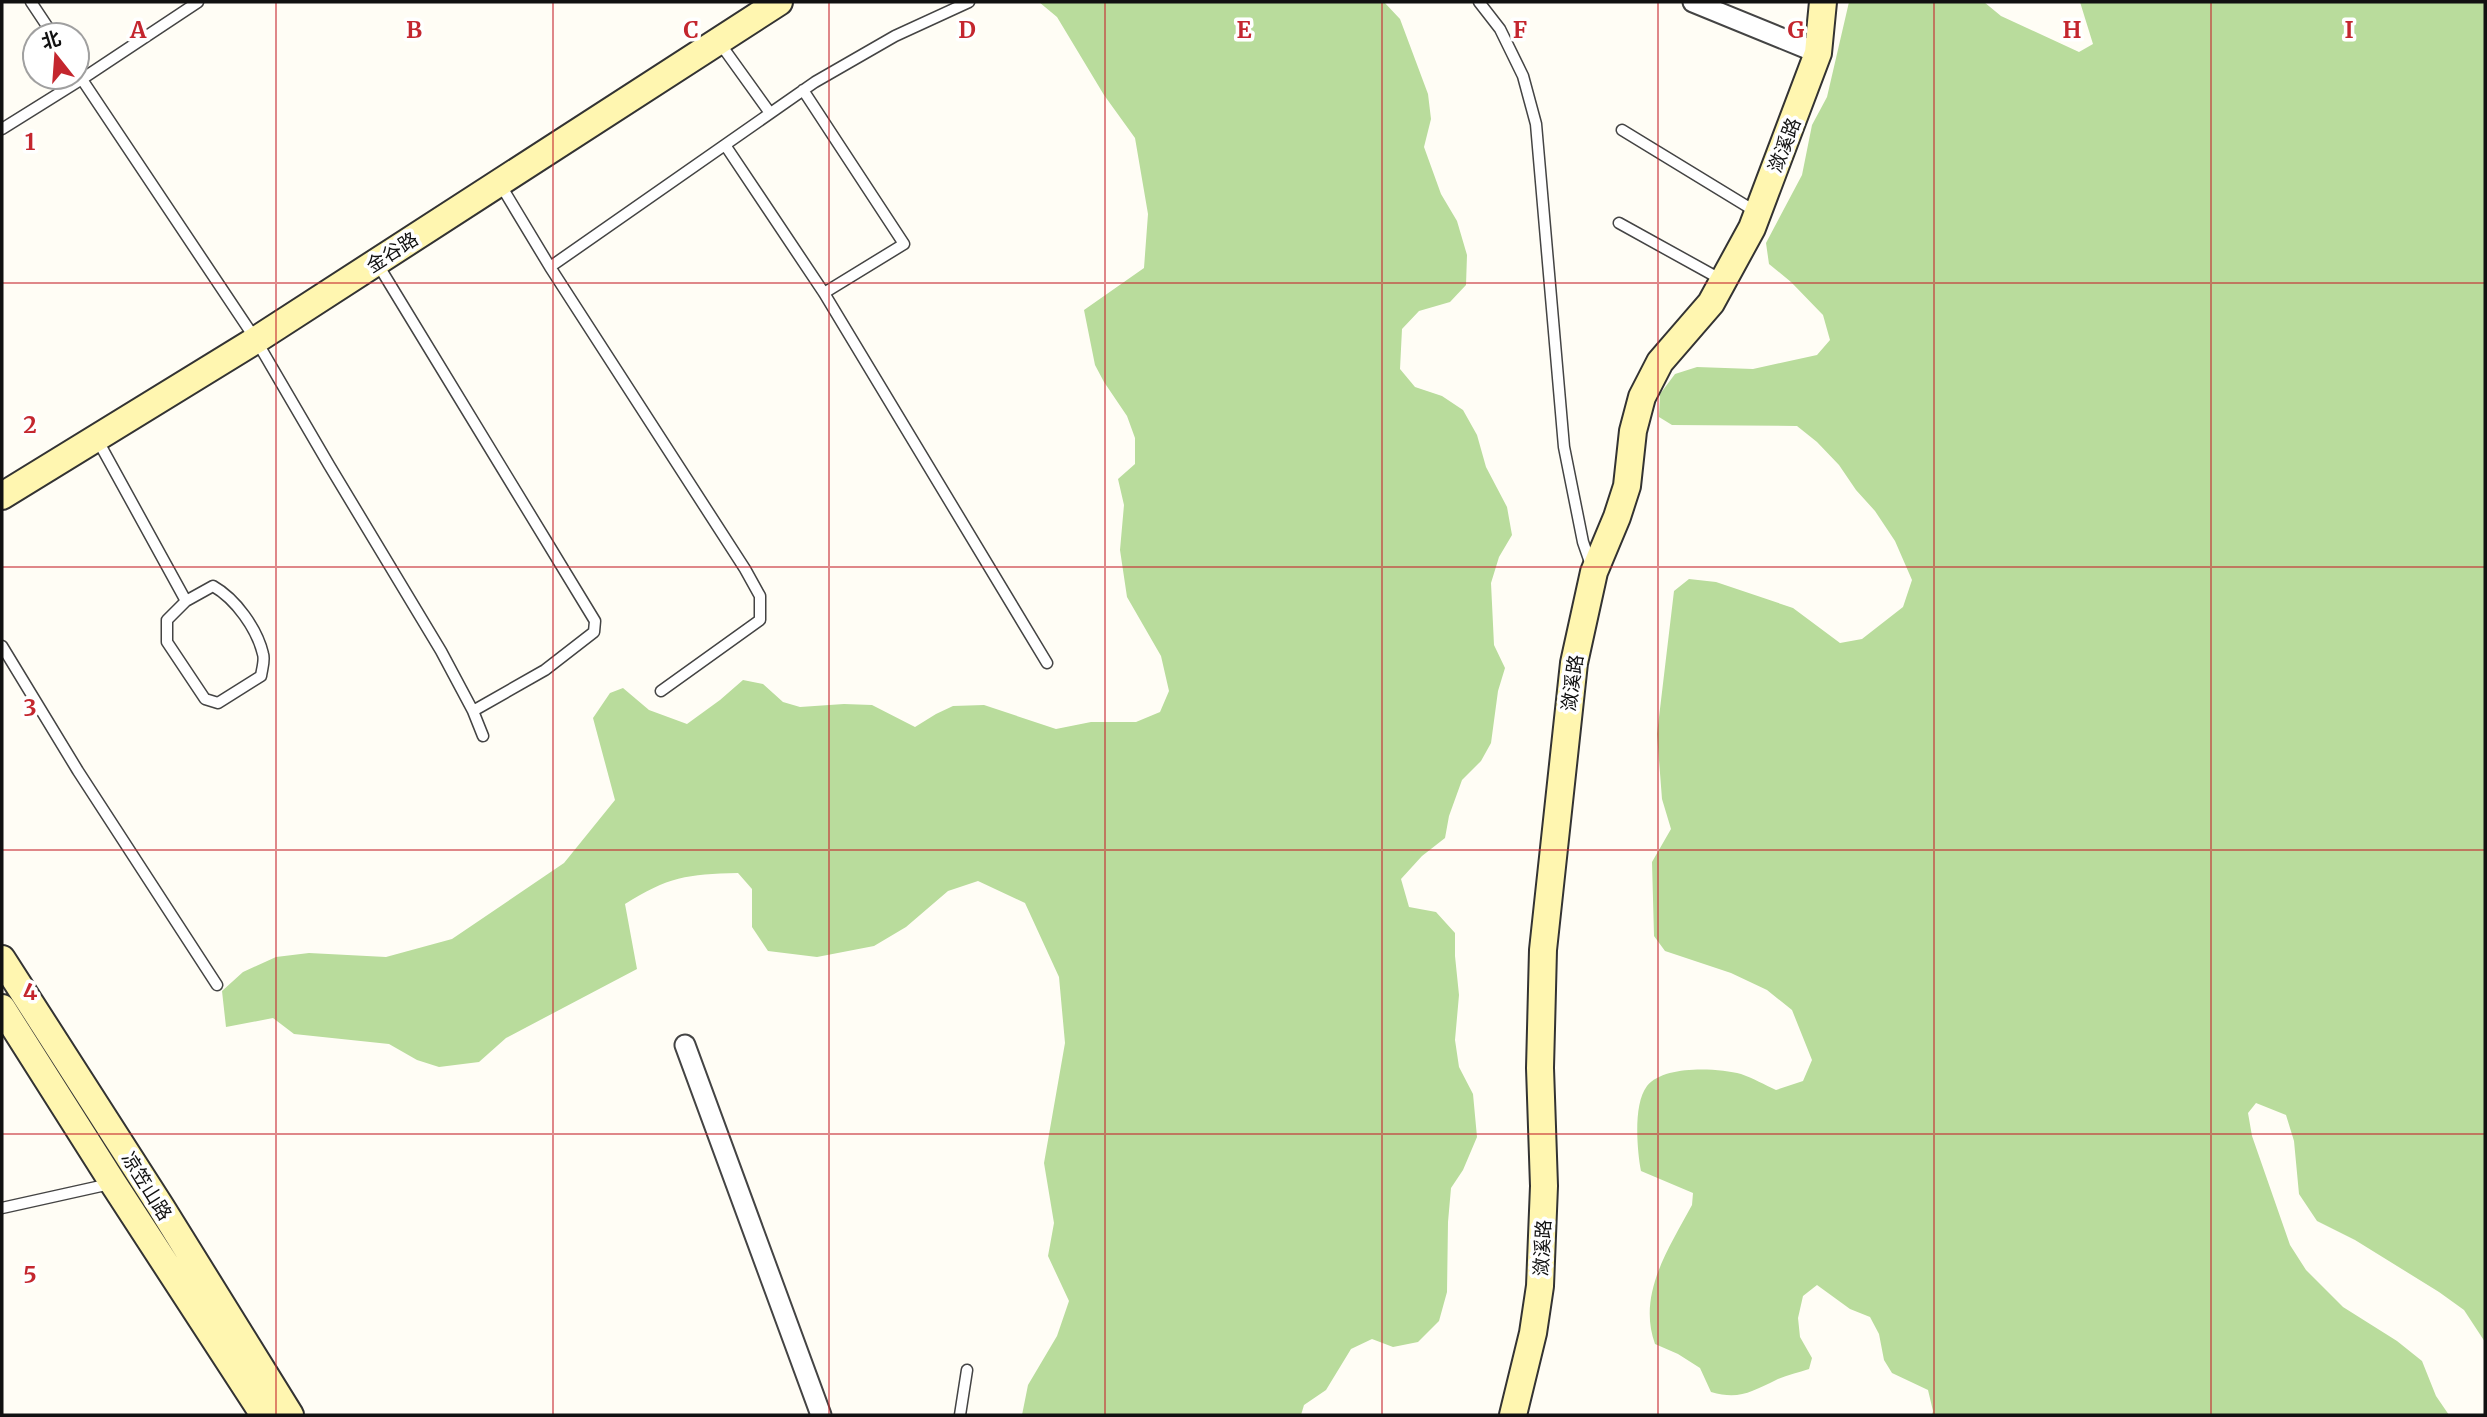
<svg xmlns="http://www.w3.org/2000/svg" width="2487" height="1417" viewBox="0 0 2487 1417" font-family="Merriweather,'Noto Sans SC',serif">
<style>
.forest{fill:#b9dc9c}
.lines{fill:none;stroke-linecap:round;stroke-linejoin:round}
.lane-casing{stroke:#444;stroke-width:13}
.street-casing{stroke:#444;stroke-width:23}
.secondary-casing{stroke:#333;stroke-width:30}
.lane{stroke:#fff;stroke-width:10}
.street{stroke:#fff;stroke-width:19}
.secondary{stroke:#fff6b0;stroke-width:26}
.grid{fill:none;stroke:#c4262e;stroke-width:2;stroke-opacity:0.55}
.labels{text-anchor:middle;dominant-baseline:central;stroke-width:7;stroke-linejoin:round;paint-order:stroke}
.street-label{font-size:19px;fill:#111;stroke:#fff}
.grid-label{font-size:23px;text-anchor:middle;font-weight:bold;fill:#c4262e;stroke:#fff;stroke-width:7;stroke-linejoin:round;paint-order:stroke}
</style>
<rect width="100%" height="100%" fill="#fffdf5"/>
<path class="forest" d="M1039 2H1384L1400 19 1428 94 1431 119 1424 147 1441 194 1457 221 1467 255 1466 285 1450 302 1419 311 1402 329 1400 369 1415 387 1442 396 1463 410 1477 435 1486 467 1507 507 1512 535 1499 557 1491 583 1494 645 1505 668 1498 691 1491 743 1481 761 1462 780 1449 816 1445 838 1422 856 1401 879 1409 907 1436 912 1455 933V956L1459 995 1455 1040 1459 1067 1473 1094 1477 1137 1463 1170 1451 1188 1448 1222 1447 1292 1439 1321 1418 1342 1393 1347 1372 1339 1351 1349 1326 1390 1304 1405 1301 1415H1022L1028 1385 1057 1336 1069 1301 1048 1256 1054 1223 1044 1163 1065 1043 1059 977 1025 903 978 881 948 891 906 927 874 946 817 957 768 951 752 927V889L738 873C687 874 668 877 625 904L637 969 506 1038 479 1062 439 1067 417 1060 389 1044 294 1034 273 1018 226 1027 222 991 243 972 276 957 309 953 386 957 452 939 564 863 615 800 593 718 610 693 623 688 649 710 687 724 720 700 743 680 763 684 783 702 800 707 844 704 872 705 915 727 936 714 953 706 984 705 1056 729 1091 722H1136L1160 712 1169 691 1161 656 1127 597 1120 550 1124 505 1118 479 1135 464V438L1127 416 1104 382 1095 365 1084 310 1144 268 1148 214 1135 138 1104 95 1057 17Z
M1849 2H1984L2001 16 2079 52 2093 44 2080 2H2485V1342L2464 1310 2439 1292 2355 1240 2317 1221 2299 1194 2294 1141 2286 1115 2256 1103 2248 1113 2252 1136 2290 1245 2306 1270 2343 1307 2397 1341 2422 1361 2436 1396 2449 1415H1932L1933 1411 1928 1390 1892 1373 1884 1360 1879 1334 1870 1317 1850 1309 1817 1285 1803 1296 1798 1318 1800 1337 1812 1358 1809 1369C1798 1373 1786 1375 1776 1380 1751 1392 1739 1400 1711 1392L1700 1368 1678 1354 1655 1344C1637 1294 1669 1248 1692 1205L1693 1193 1641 1171C1637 1150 1633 1104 1647 1086 1664 1065 1717 1068 1741 1074 1753 1078 1765 1085 1776 1090L1803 1081 1812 1060 1792 1010 1767 990 1731 973 1665 951 1654 936 1652 862 1671 829 1662 799 1657 734 1674 591 1689 579 1716 582 1793 608 1840 643 1862 639 1903 607 1912 580 1895 541 1875 511 1856 490 1839 465 1817 442 1797 426 1672 425 1659 417 1660 394 1675 374 1697 367 1753 369 1817 355 1830 340 1823 315 1791 282 1769 264 1766 243 1802 175 1812 125 1827 97Z"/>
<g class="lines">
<g class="lane-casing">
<path id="lane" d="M31 2 53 35
M1479 2 1500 29 1523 76 1536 124 1564 447 1583 542 1591 565
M719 42 770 113
M77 72 256 340 329 465 441 651 473 711 483 736
M803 90 904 244 824 293
M2 129 82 79 198 2
M1622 130 1758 213
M725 145 824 293 1047 663
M500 184 550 267 745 569 760 596V620L661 691
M1619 223 1722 280
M377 263 595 621 594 632 545 670 473 711
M550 267 815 82 895 36 969 2
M97 439 186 601
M213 586C236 599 257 629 263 654 265 660 262 669 261 676L218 703 205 699 167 642V620L186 601Z
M2 646 78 771 217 985
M2 1208 110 1184
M960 1415 967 1370"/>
</g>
<g class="street-casing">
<path id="street" d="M1693 2 1818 53
M685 1045 821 1415"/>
</g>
<g class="secondary-casing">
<path id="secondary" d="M2 496 256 340 779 2
M2 959 161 1207 290 1415
M2 1008 113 1183 264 1415
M1513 1415 1533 1333 1540 1286 1544 1186 1540 1068 1543 950 1574 663 1594 572 1617 517 1627 486 1633 431 1642 397 1660 362 1711 303 1752 228 1818 53 1823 2"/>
</g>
<use href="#lane" class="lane"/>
<use href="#street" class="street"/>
<use href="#secondary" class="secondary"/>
</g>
<path class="grid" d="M276 2V1415M553 2V1415M829 2V1415M1105 2V1415M1382 2V1415M1658 2V1415M1934 2V1415M2211 2V1415M2 283H2485M2 567H2485M2 850H2485M2 1134H2485"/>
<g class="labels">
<g class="street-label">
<text transform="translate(1784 145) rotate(-69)">潋溪路</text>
<text transform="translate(392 252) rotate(-33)">金谷路</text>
<text transform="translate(1572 683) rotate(-82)">潋溪路</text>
<text transform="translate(147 1186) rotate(58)">凉笠山路</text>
<text transform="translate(1542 1248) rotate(-87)">潋溪路</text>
</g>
</g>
<g class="grid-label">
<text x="138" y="38">A</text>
<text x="414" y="38">B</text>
<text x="691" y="38">C</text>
<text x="967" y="38">D</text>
<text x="1244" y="38">E</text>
<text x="1520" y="38">F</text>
<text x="1796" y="38">G</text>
<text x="2072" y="38">H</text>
<text x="2349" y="38">I</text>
<text x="30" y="150">1</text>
<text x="30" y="433">2</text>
<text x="30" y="716">3</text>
<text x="30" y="1000">4</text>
<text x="30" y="1283">5</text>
</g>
<rect width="2487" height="1417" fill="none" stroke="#111111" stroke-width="7"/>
<g transform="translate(56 56) rotate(343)"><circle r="33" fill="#ffffff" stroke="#a0a0a0" stroke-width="2"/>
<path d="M0-5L12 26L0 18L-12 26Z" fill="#c4262e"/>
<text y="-10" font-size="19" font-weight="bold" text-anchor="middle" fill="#111111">北</text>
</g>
</svg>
